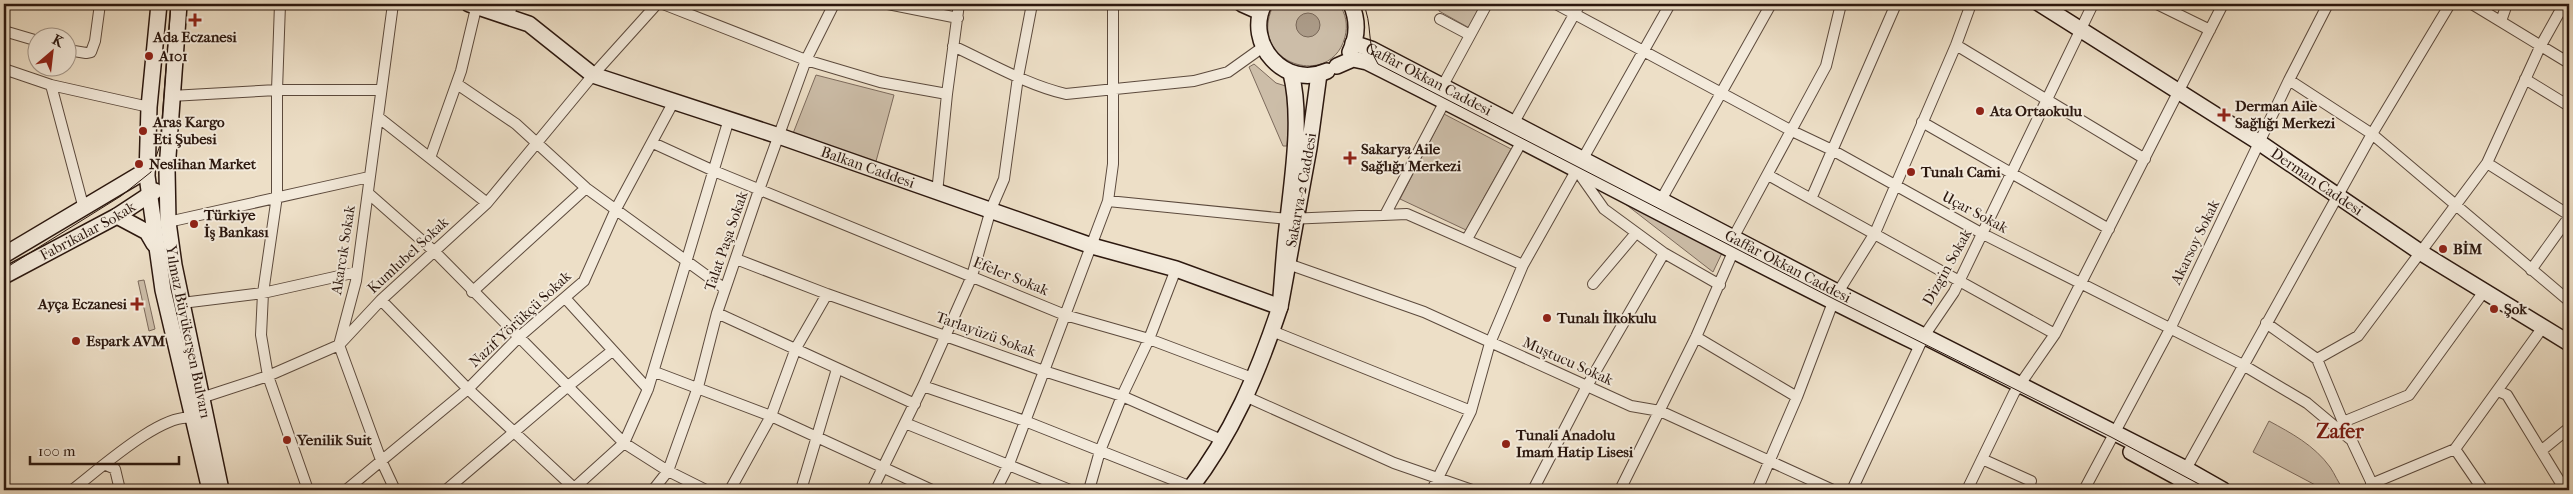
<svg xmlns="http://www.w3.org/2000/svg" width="2573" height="494" viewBox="0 0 2573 494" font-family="'IM FELL French Canon',serif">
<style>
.green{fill:#ccbda8;stroke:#7c6a5c}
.water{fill:#ab9b88;stroke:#786758}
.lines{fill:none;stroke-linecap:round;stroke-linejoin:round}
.street-casing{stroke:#5c4a3d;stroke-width:12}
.secondary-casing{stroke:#2c180f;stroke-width:18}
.street{stroke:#f3eadb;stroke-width:10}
.secondary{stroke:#f3eadb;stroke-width:15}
.tram{stroke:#2c180f;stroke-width:1}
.poi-dot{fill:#8f2418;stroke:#f3eadb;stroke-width:2}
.labels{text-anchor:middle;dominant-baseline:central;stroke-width:4;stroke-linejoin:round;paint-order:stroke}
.poi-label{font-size:15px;font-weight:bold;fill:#2c180f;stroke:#f3eadb;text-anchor:start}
.street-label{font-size:15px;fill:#2c180f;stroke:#f3eadb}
.district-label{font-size:20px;font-weight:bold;fill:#7a1f14;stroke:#f3eadb}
</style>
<rect width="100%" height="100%" fill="#eddfc7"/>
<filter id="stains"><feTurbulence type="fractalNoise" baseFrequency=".004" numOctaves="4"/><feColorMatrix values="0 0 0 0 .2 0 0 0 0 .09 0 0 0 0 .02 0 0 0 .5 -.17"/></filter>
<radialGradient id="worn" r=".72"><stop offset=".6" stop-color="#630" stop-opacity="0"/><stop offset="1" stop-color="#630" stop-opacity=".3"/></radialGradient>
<path class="green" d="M1274 4H1339C1346 14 1348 25 1345 37 1331 91 1244 63 1274 4Z
M1438 4H1487L1473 30 1439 11Z
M1254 64 1276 83 1292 88 1287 146H1283L1249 67Z
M816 75 894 95 875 165 792 136Z
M1444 114 1511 149 1466 230 1400 199Z
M1615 196 1722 253 1713 272Z
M144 280 155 329 149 331 138 281Z
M2269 421C2291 433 2314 445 2330 467 2335 474 2338 483 2344 490H2322L2321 488 2253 452Z"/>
<path class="water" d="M1296 25a12 12 0 1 1 24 0a12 12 0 1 1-24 0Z"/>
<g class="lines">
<g class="street-casing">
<path id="street" d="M280 4 277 90V196L263 293 261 335 268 376 308 490
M393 4 356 281 339 345 381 460 395 490
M663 4 806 60 880 82 947 94
M888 4 958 18
M1556 4 1792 131 1832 150 1983 234 2243 365 2307 403 2350 439
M2157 4 2210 30
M2472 4 2569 63
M508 16 513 4
M1440 19 1470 35
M2501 21 2507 4
M4 31 38 41
M1956 45 2145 159
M953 46C990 63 1027 85 1066 94L1194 81 1228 72 1263 47
M68 50 86 53 91 52 95 41 100 4
M4 69 51 85 149 107
M2525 79 2569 106
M2289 80 2372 134 2569 301
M457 84 516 124 586 188 725 289
M51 85 84 209
M1442 87 1487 4
M171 96 277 90H381
M378 117 487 203
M1922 122 2109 229
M1513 124 1580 4
M653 143 714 171 1065 315 1149 339 1255 379
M430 158 461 71 477 4
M2487 163 2569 215
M1578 172 1604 209 1664 253 1720 285
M1768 175 2055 334
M368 193 435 252 624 443 668 471 706 490
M937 193 947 94 959 4
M1811 199 1896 4
M1661 200 1771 4
M1108 201 1288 219 1407 214 1523 265
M1385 215 1445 101
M168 222 369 177
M1733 238 1826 66 1841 4
M1467 239 1522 141
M736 259 827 294 1044 371 1122 396 1224 441
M1288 264 1424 312 1631 406 1660 411 1833 490
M2531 270 2569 217
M1593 284 1636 233
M472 292 586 188
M566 299 648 389
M381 300 468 389 574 488
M182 303 263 293 357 272
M717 313 915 404
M2266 323 2317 359 2343 422 2375 490
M1272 331 1471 411
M1696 337 1797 397
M2317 359 2358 336 2487 163 2540 47 2564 4
M655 372 771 416 932 490
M923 386 1025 421 1199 490
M2498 391 2507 395 2565 490
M1247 397 1394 463 1472 490
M201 398 268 376 339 345 381 300 487 203 593 75 657 4
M2343 422 2409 395 2485 290
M905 423 1070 490
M2455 449 2483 490
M2542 450 2569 428
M1982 459 2031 481 2027 490
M106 465 115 469 120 490
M2186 469 2372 134 2450 4
M2371 484 2455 449 2543 327
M72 490C96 472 166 408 194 419
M346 490 468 389 519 337 584 281 616 209 674 101
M446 490 567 387 612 351
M572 490 624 443 648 389 729 119
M653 490 668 471 698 387 717 313 759 190 806 60 834 4
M730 490 771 416 796 348 827 294
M801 490 837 369
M872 490 923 386 972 276 991 209 1004 179 1018 77 1032 4
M996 490 1009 464 1108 201 1113 164V4
M1089 490 1100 451 1122 396 1149 339 1176 269
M1432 490 1471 411 1490 343 1523 265 1670 4
M1533 490 1587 386 1664 253
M1620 490 1696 337 1733 252
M1757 490 1797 397 1835 297 1875 233 1956 45 1971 4
M1852 490 1924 336 1954 292 2093 4
M1967 490 2014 393 2055 334 2223 4
M2084 490 2170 329 2289 80 2328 4
M2176 490 2181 480"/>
</g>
<g class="secondary-casing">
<g id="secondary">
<path d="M159 4 149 107 147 176 163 290 210 490"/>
<path id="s1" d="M179 4 167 170 168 222 174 265 221 490"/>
<path id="s2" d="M469 4 529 24 593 75 779 136 1092 246 1176 269 1280 307C1258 373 1232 435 1189 490"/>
<path d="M1242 4 1260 12"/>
<path d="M1264 4C1244 43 1285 90 1327 71"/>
<path id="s3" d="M2040 4 2260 143 2420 252 2569 343"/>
<path id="s4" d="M1353 43 1371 49 1837 292 2186 469 2223 490"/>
<path d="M1350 52C1358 36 1358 20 1351 4"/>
<path d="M1337 66 1353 59 1367 62C1551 154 1731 253 1917 343"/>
<path id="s5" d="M1291 73C1302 117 1293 173 1288 219 1284 248 1283 278 1280 307L1309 148 1319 74"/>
<path d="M117 216 147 232 154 244"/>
<path d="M4 255 147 170"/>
<path id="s6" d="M4 276 117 216 155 191"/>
<path d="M2131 452 2201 490"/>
</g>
</g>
<use href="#street" class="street"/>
<use href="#secondary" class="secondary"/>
<path class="tram" d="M1363 4C1373 22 1366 46 1378 64L1834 299 2111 437 2210 490
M4 269 121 196 151 172 160 145 171 4"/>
</g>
<g class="poi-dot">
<path d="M192.5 12.5h5v5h5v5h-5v5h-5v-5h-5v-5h5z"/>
<circle cx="149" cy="56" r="5"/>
<circle cx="1980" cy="111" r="5"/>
<path d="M2221.5 107.5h5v5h5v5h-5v5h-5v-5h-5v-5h5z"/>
<circle cx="143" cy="131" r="5"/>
<path d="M1347.5 150.5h5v5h5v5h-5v5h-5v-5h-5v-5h5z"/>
<circle cx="139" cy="164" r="5"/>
<circle cx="1911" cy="172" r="5"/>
<circle cx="194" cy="224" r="5"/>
<circle cx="2443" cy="249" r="5"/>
<path d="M134.5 296.5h5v5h5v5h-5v5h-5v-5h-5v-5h5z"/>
<circle cx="2494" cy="309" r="5"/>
<circle cx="1547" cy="318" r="5"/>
<circle cx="76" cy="341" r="5"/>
<circle cx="287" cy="440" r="5"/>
<circle cx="1506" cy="444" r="5"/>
</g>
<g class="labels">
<g class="poi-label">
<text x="195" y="37" text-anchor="middle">Ada Eczanesi</text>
<text x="159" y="56">A101</text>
<text x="2235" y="106">Derman Aile<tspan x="2235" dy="17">Sağlığı Merkezi</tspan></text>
<text x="1990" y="111">Ata Ortaokulu</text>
<text x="153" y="122">Aras Kargo<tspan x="153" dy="17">Eti Şubesi</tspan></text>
<text x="1361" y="149">Sakarya Aile<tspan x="1361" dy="17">Sağlığı Merkezi</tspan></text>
<text x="149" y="164">Neslihan Market</text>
<text x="1921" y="172">Tunalı Cami</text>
<text x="204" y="215">Türkiye<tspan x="204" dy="17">İş Bankası</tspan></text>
<text x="2453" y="249">BİM</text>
<text x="127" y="304" text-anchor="end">Ayça Eczanesi</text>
<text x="2504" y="309">Şok</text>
<text x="1557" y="318">Tunalı İlkokulu</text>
<text x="86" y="341">Espark AVM</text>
<text x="1516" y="435">Tunali Anadolu<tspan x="1516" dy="17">Imam Hatip Lisesi</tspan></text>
<text x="297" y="440">Yenilik Suit</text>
</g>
<g class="street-label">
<text stroke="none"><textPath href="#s4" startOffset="84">Gaffar Okkan Caddesi</textPath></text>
<text stroke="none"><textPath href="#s2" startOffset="435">Balkan Caddesi</textPath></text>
<text stroke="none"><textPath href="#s3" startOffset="329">Derman Caddesi</textPath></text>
<text stroke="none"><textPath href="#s5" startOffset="354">Sakarya-2 Caddesi</textPath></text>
<text transform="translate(1975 212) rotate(28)">Uçar Sokak</text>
<text stroke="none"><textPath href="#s6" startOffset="95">Fabrikalar Sokak</textPath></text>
<text transform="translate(726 241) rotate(-71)">Talat Paşa Sokak</text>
<text transform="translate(2195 242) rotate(-64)">Akarsoy Sokak</text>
<text transform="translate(343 250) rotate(-81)">Akarcık Sokak</text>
<text transform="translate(408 255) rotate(-43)">Kumlubel Sokak</text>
<text stroke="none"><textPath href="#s4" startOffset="489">Gaffar Okkan Caddesi</textPath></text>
<text transform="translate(1947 267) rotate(-61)">Dizgin Sokak</text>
<text transform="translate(1011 276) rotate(22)">Efeler Sokak</text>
<text transform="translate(520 319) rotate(-43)">Nazif Yörükçü Sokak</text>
<text stroke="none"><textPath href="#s1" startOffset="330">Yılmaz Büyükerşen Bulvarı</textPath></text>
<text transform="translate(986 334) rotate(20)">Tarlayüzü Sokak</text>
<text transform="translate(1568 361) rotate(24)">Muştucu Sokak</text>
</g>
<g class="district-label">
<text x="2340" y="431">Zafer</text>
</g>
</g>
<rect width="2573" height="494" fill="none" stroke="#eddfc7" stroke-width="20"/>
<rect x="5" y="5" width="2563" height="484" fill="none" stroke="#2c180f" stroke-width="2.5"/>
<rect x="10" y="10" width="2553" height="474" fill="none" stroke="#2c180f"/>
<g transform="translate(52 52) rotate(28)"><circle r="24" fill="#f3eadb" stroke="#a39689"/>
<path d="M0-4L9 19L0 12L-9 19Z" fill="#8f2418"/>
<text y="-8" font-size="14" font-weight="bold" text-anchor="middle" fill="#2c180f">K</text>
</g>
<path d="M30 456v8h149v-8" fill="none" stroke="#2c180f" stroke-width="2.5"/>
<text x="38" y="456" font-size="15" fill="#2c180f" stroke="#f3eadb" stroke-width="4" paint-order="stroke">100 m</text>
<rect width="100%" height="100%" filter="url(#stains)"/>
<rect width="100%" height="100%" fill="url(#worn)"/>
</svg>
